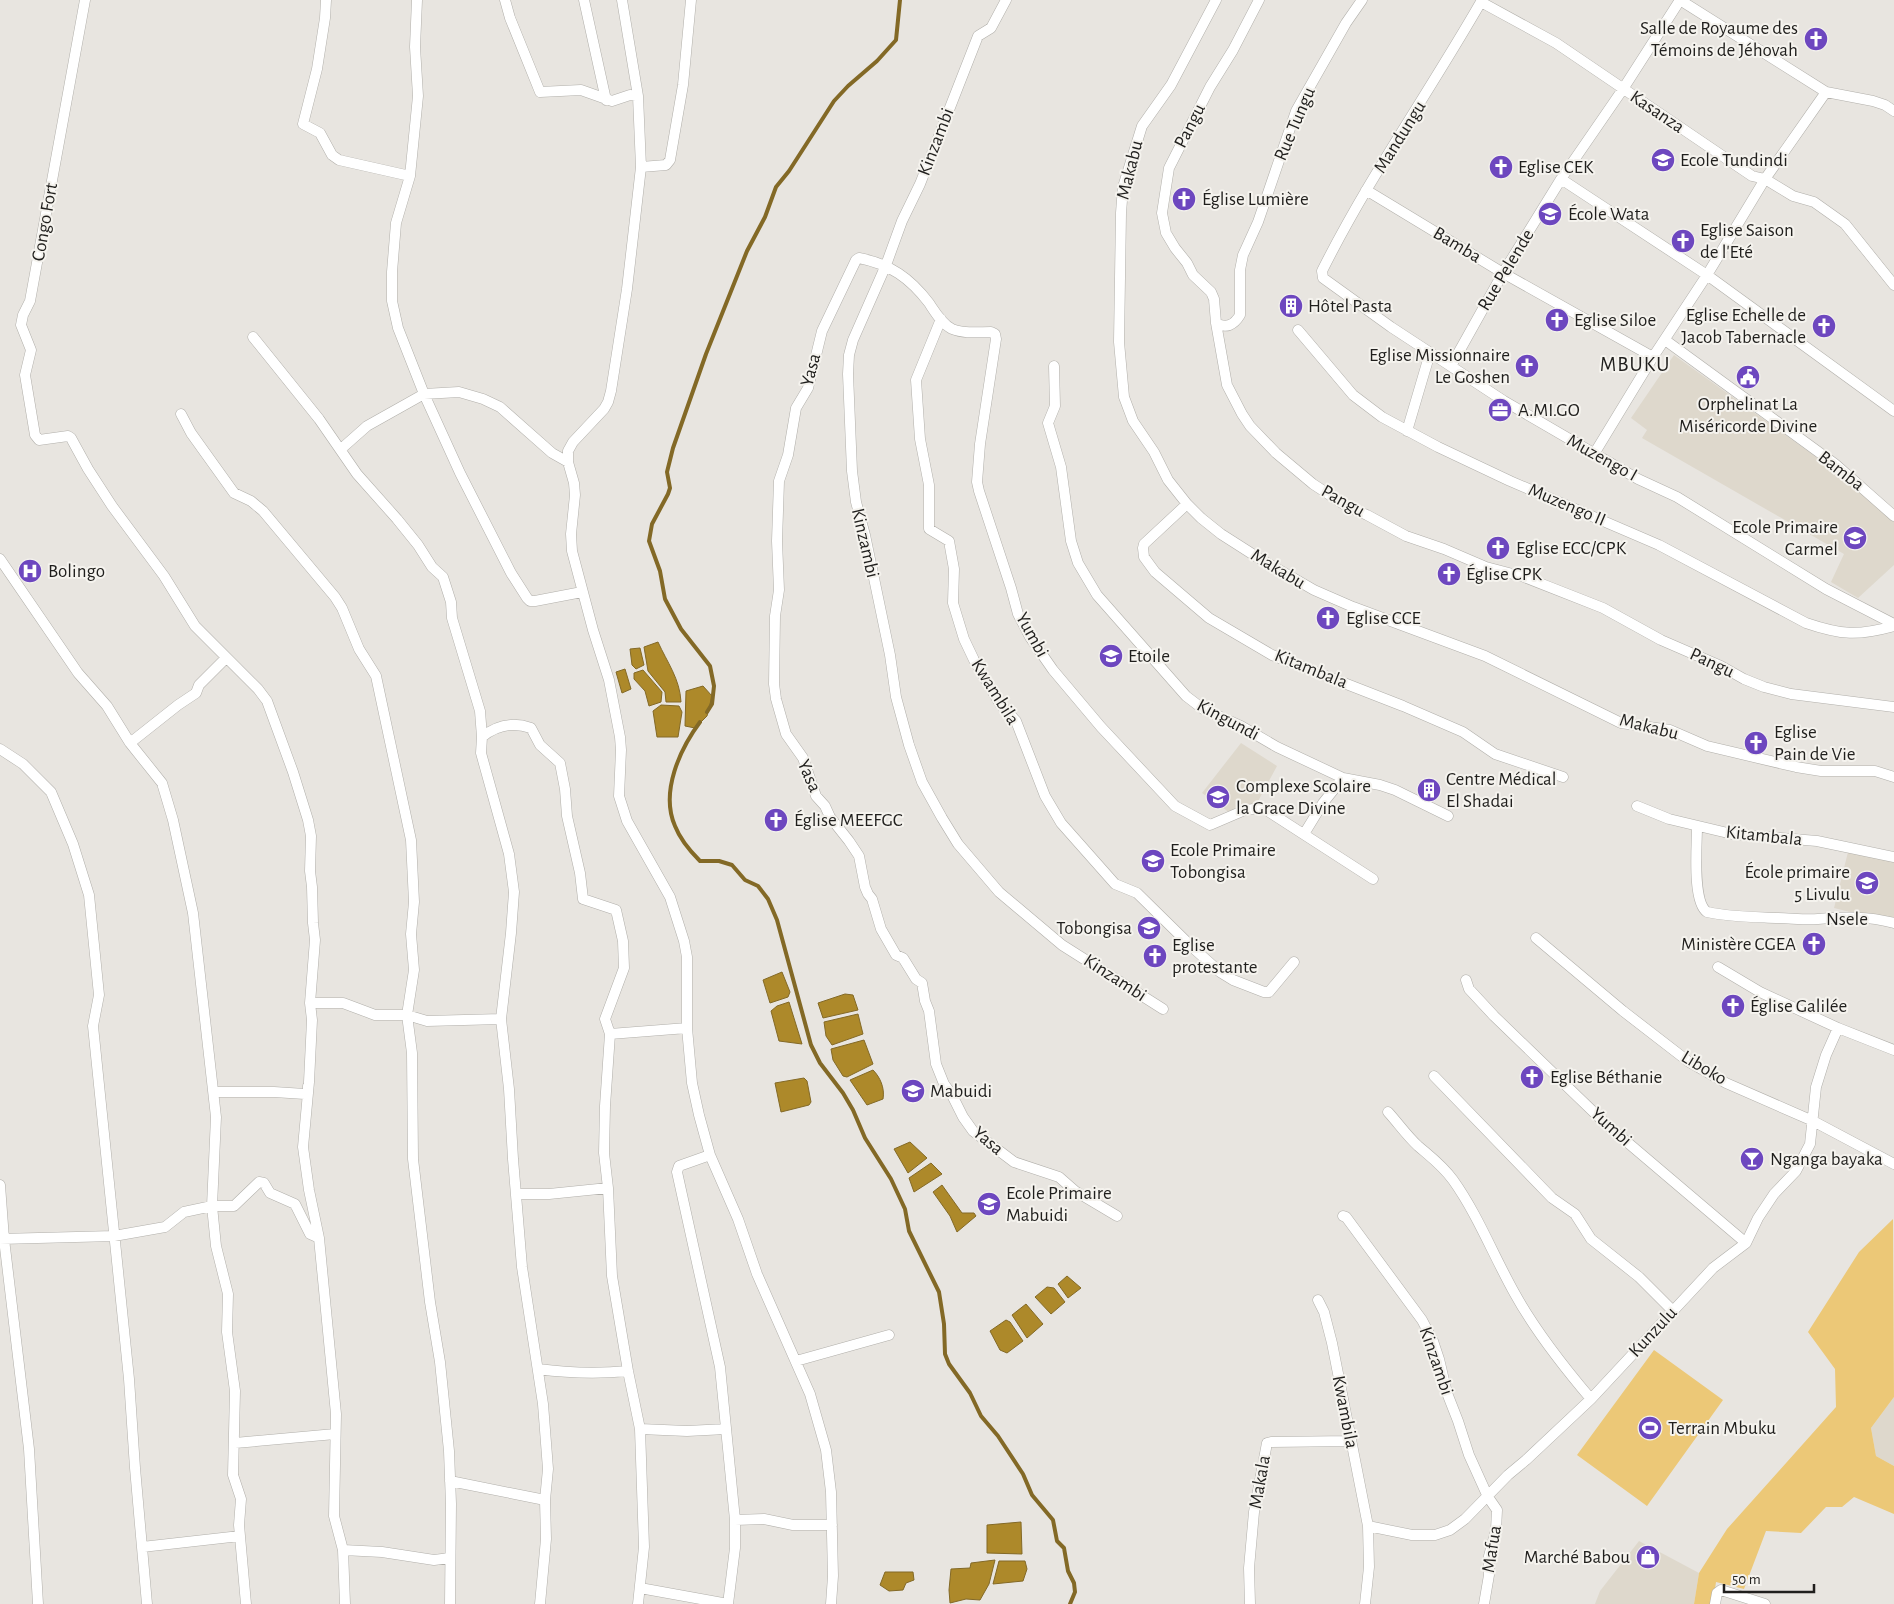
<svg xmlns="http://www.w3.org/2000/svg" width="1894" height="1604" viewBox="0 0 1894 1604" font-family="'Alegreya Sans',sans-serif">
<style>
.built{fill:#ded8cc}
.green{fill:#ecc877}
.water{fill:#ad892a;stroke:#836926}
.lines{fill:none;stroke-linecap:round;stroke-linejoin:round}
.stream{stroke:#836926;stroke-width:4}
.minor-casing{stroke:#b1afaa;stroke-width:11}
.minor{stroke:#fff;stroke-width:10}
.labels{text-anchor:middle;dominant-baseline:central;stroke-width:4;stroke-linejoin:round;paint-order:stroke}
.poi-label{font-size:19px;fill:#201f1d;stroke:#f5f3ee;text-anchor:start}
.street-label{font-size:19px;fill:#201f1d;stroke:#f5f3ee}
.quarter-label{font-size:21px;letter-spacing:1px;fill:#201f1d;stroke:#f5f3ee}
</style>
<rect width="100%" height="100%" fill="#e8e5e0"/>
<path class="built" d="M1674 355 1812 454 1863 494 1894 522V565L1858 598 1831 582 1844 554 1642 438 1647 430 1631 418Z
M1241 743 1277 766 1256 805 1230 813 1202 793Z
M1849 848 1894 857V923L1834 908Z
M1894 1397V1466L1876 1456 1871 1428Z
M1639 1541 1699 1573 1694 1604H1595L1600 1591Z"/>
<path class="green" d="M1893 1219 1894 1397 1871 1428 1876 1456 1894 1466V1514L1854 1497 1842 1507H1826L1801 1533 1766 1531 1744 1589 1716 1582 1713 1604H1694L1699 1573 1727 1529 1836 1407 1835 1369 1808 1332 1859 1252Z
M1654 1350 1723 1400 1647 1506 1577 1455Z"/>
<path class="water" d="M658 642C667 662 680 679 681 702H666L665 692 648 671 644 647Z
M640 648 644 665 636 669 632 665 630 649Z
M625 669 631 689 622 693 616 672Z
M643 670 662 692 661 702 649 706 645 691 634 679V673Z
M703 686 712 696 707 716 695 728 685 726 686 691Z
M661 705 679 706 682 712 678 737H657L653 711Z
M782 972 790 992 788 997 770 1003 763 980Z
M845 994 853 995 858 1010 823 1018 818 1003Z
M789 1002 802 1044 779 1041 771 1011 777 1006Z
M858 1014 863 1034 832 1045 826 1036 824 1022Z
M864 1040 873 1064 847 1077 843 1076 833 1060 831 1049Z
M873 1070C880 1077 885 1088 883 1099L867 1105 850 1080Z
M804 1078 807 1081 811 1102 809 1105 781 1112 775 1083Z
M910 1142 927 1158 908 1173 894 1149Z
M931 1163 942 1174 914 1192 909 1178Z
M942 1185 962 1213H974L976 1216 957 1232 950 1216 933 1192Z
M1067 1276 1081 1288 1068 1298 1058 1284Z
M1047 1287 1054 1288 1065 1302 1051 1314 1035 1297Z
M1026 1304 1043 1324 1027 1338 1012 1315Z
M1006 1320 1010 1322 1023 1341 1007 1353 1000 1350 990 1331Z
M1021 1522 1022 1554 987 1553V1525Z
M995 1560 989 1584 980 1600 966 1599 950 1603 949 1590 951 1569 970 1568 971 1563Z
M999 1561H1025L1027 1569 1023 1581 993 1584Z
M885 1572H913L914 1580 906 1583 903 1590 889 1591 880 1585Z"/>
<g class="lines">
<path class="stream" d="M707 712 712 704 714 686 710 666 681 629 665 599 660 571 649 541 652 524 668 494 670 488 667 472 673 448 706 354 747 251 765 217 776 187 789 171 834 101 848 86 877 61 896 40 900 0
M700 722C680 749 660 792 675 826 680 839 690 851 700 861H719L732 865 745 880 758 886 768 899 777 920 811 1045 820 1063 843 1093 853 1110 865 1138 891 1179 905 1209 909 1231 939 1292 944 1324 945 1354 949 1364 970 1393 981 1416 998 1436 1023 1474 1032 1495 1053 1520 1057 1541 1064 1548 1068 1571 1074 1583 1075 1592 1070 1604"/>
<g class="minor-casing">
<path id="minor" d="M85 0 30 301 23 315 21 325 31 350 25 375 35 435 39 440 68 436 71 438 88 469 112 506 164 576 195 626 258 689 267 701 293 772 308 820 311 836 310 871 312 887 313 923 315 940 310 1003 312 1020 309 1082 303 1147 309 1190 319 1238 336 1414 334 1516 343 1550 345 1604
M326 0 325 18 317 69 303 124 320 133 332 155 339 160 410 176
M417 0 415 47 418 96 410 176 396 223 392 272V301L398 328 424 394 460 473 511 573 527 598 530 601H535L582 592
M505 0 510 18 540 92 581 90 612 101 630 95 638 96
M584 0 606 100
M622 0 638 96 641 167 627 289 611 391 608 402 604 409 573 442 568 451V462L574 483 575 495 571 534 572 551 593 630 609 680 620 737 621 750 619 796 627 821 670 897 684 941 687 957V1028L692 1083 699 1115 710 1155 738 1219 757 1274 810 1394 826 1450 831 1492 833 1576 831 1604
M1006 0 991 28 978 36 920 184 902 221 886 265 853 340 849 355 848 374 852 471 856 502 865 535 890 655 896 697 909 745 922 782 942 818 958 844 999 892 1062 945 1163 1009
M1216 0 1171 85 1142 126 1123 187 1121 213 1119 342 1124 397 1133 421 1154 452 1168 480 1187 504 1201 518 1221 534 1257 557 1314 590 1353 607 1485 656 1621 723 1670 730 1707 746 1796 767 1821 771H1875L1894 777
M1259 0 1233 50 1210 87 1169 168 1162 213 1166 233 1175 248 1187 263 1193 275 1211 292 1214 299 1216 323 1227 385 1242 414 1250 426 1276 453 1313 484 1348 507 1367 515 1406 536 1444 549 1486 567 1524 577 1603 608 1661 640 1721 666 1744 679 1764 687 1791 694 1894 707
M1482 0C1430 91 1369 177 1322 271L1323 278 1391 327 1504 401 1638 479 1677 497 1826 589 1894 624
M1481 2 1556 43 1752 176 1765 179 1793 196 1814 202 1845 224 1894 285
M641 167 666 165 670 160 683 85 691 0
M1561 179 1707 275 1894 411
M1366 190 1503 273 1653 357
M941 319 916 380 920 439 929 485V529L949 541 954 569 953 603 964 639 974 660 1000 704 1016 721 1045 796 1061 823 1115 884 1137 893 1192 947 1220 972 1233 980 1264 992H1269L1294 962
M1216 323C1226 329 1234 325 1240 315V270L1243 255 1258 222 1296 111 1346 23 1362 0
M1298 330 1353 395 1382 417 1438 447 1510 481 1659 545 1806 623C1841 635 1858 636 1894 626
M253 337 319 419 357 474 397 519 418 545 432 567 443 577 451 602 452 618 480 711 482 737 481 753 509 854 514 892 511 933 501 1019 509 1089 513 1159 522 1267 543 1404 548 1469 545 1500 546 1539 540 1604
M1665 340 1835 464 1894 516
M1054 366 1055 406 1048 423 1061 467 1071 541 1078 563 1097 595 1186 696 1203 709 1241 726 1277 747 1343 778 1380 785 1395 790 1448 816
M1451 366 1503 273 1561 179 1623 89 1680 0 1826 92 1873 101 1885 105 1894 111
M181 414 191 433 234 493 251 501 263 511 335 597 342 608 359 649 376 676 411 840 414 902 411 934 414 970 407 1015 412 1053 413 1159 430 1302 440 1362 449 1451 451 1504 450 1604
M1407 431 1430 353
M341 449 367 426 424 394 459 392 483 399 500 407 552 453 568 462
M1594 454 1653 357 1707 275 1765 179 1826 92
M1187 504 1144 544 1143 548 1144 557 1155 572 1209 618 1272 655 1403 706 1463 732 1495 754 1563 777
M0 559 78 673 107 706 130 743 162 783 173 820 193 913 216 1117 212 1206 216 1246 228 1294 227 1332 235 1391 233 1475 241 1499 239 1525 246 1604
M482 737C497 725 514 722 531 728L540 745 560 763 565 789 567 816 580 873 583 899 616 910 623 941 624 968 605 1019 610 1034 605 1106 604 1153 608 1188 612 1276 628 1371 640 1429 644 1547 638 1604
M130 743 178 705 196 693 199 685 226 658
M0 749 23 764 51 792 73 844 89 895 99 995 93 1026 129 1379 135 1468 147 1604
M1637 806 1669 819 1732 834 1817 841 1894 857
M1697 827C1697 845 1692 902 1707 912 1730 917 1753 917 1776 918 1790 918 1804 920 1818 919 1844 917 1868 916 1894 923
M1304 834 1323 803 1343 778
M1536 938 1623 1011 1689 1062 1726 1083 1813 1121 1894 1164
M1718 967 1760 992 1838 1028 1894 1050
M1466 980 1469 989 1494 1016 1607 1125 1746 1243
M310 1003H343L375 1015H407L427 1021 501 1019
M610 1034 687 1028
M1434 1076 1552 1198 1575 1214 1591 1239 1639 1277 1672 1310
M214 1092H274L305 1094 308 1093V1086
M1388 1112C1398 1123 1407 1136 1418 1146 1432 1158 1442 1165 1453 1180 1478 1215 1494 1257 1515 1294 1536 1332 1563 1366 1591 1399
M710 1155 679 1166 677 1172 720 1367 735 1520V1548L728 1604
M0 1185 4 1239 29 1449 38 1604
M517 1194H549L608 1188
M1117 1216 1075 1191 1059 1177 1014 1162 973 1131 963 1117 952 1095 944 1084 936 1064 929 1011 925 1001 922 983 916 979 903 958 896 955 881 929 872 899 868 894 865 887 859 856 849 841 830 817 825 806 816 796 803 758 786 734 776 699 774 684 775 616 779 590 777 541 779 481 788 455 796 408 808 388 822 331 856 260 859 258C890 264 910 278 929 303 935 312 942 324 952 329 964 334 979 332 991 332L995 334 996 339 980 444 977 482 979 491 1011 588 1018 614 1030 637 1053 670 1101 727 1175 806 1210 825 1245 810 1263 808 1373 879
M1343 1216 1346 1217 1422 1320 1433 1341 1439 1359 1447 1393 1458 1421 1469 1455 1488 1497 1497 1510 1496 1530 1489 1556V1575L1484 1604
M0 1239 114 1236 165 1227 184 1212 212 1206H234L259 1182 264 1183 270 1193 295 1204 310 1234 319 1238
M1318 1300 1324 1312 1332 1343 1368 1526 1369 1567 1365 1604
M796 1361 889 1335
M538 1369C568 1373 597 1374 628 1371
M640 1429 687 1431 726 1429
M235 1443 335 1434
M450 1481 545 1500
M735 1520 764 1519 793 1525H832
M1368 1526 1412 1535H1435L1450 1530 1465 1519 1508 1475 1526 1460 1591 1399 1713 1268 1746 1243 1758 1218 1774 1194 1796 1171 1810 1144 1816 1087 1826 1055 1838 1028
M142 1547 240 1536
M343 1550 382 1552 434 1560 450 1558
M640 1588 728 1604
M1250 1604 1249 1568 1254 1512 1267 1443 1271 1442 1351 1441
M1715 1604 1717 1593 1721 1590 1765 1604"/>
</g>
<use href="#minor" class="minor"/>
</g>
<defs>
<g id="church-disc" transform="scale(1.25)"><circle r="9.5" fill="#6d47bf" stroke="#f5f3ee"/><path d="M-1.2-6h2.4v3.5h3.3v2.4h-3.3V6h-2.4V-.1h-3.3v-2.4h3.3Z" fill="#fff"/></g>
<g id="school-disc" transform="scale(1.25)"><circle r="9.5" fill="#6d47bf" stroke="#f5f3ee"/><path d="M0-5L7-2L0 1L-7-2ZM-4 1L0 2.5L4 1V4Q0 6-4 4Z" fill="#fff"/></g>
<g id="building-disc" transform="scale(1.25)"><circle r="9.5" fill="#6d47bf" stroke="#f5f3ee"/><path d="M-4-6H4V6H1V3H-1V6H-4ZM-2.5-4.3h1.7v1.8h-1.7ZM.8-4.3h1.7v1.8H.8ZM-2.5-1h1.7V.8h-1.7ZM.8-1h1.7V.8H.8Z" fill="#fff"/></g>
<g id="civic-disc" transform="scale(1.25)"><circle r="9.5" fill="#6d47bf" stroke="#f5f3ee"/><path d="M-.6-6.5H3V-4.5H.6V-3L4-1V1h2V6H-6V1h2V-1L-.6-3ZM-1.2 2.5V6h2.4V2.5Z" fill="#fff"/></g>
<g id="office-disc" transform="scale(1.25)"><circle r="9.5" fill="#6d47bf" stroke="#f5f3ee"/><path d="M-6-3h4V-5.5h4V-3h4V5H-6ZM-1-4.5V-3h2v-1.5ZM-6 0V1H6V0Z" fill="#fff"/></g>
<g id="hospital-disc" transform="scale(1.25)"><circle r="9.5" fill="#6d47bf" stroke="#f5f3ee"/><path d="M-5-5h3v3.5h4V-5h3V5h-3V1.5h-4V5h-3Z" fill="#fff"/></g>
<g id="bar-disc" transform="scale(1.25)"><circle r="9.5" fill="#6d47bf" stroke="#f5f3ee"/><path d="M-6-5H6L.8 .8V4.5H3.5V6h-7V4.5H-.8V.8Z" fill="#fff"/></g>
<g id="stadium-disc" transform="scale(1.25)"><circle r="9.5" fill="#6d47bf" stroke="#f5f3ee"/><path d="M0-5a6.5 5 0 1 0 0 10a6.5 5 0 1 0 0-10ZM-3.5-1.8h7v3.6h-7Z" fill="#fff"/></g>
<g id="shop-disc" transform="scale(1.25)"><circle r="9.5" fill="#6d47bf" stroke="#f5f3ee"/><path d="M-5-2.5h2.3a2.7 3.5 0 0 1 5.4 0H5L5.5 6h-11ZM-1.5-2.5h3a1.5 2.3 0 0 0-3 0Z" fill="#fff"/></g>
</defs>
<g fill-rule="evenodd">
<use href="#church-disc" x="1816" y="39"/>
<use href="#school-disc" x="1663" y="160"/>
<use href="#church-disc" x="1501" y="167"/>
<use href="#church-disc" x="1184" y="199"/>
<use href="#school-disc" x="1550" y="214"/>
<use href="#church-disc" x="1683" y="241"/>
<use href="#building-disc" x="1291" y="306"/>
<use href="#church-disc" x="1557" y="320"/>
<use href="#church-disc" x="1824" y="326"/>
<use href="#church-disc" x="1527" y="366"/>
<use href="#civic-disc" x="1748" y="377"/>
<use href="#office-disc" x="1500" y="410"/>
<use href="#school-disc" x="1855" y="538"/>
<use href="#church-disc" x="1498" y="548"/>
<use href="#hospital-disc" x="30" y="571"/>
<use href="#church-disc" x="1449" y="574"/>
<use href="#church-disc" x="1328" y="618"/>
<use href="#school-disc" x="1111" y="656"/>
<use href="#church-disc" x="1756" y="743"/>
<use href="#building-disc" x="1429" y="790"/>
<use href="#school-disc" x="1218" y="797"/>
<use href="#church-disc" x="776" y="820"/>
<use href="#school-disc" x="1153" y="861"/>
<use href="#school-disc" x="1867" y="883"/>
<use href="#school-disc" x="1149" y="928"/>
<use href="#church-disc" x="1814" y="944"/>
<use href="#church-disc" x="1155" y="956"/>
<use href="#church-disc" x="1733" y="1006"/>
<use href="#church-disc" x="1532" y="1077"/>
<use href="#school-disc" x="913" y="1091"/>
<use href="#bar-disc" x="1752" y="1159"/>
<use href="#school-disc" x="989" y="1204"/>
<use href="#stadium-disc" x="1650" y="1428"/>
<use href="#shop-disc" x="1648" y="1557"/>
</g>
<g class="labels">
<g class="poi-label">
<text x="1798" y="28" text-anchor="end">Salle de Royaume des<tspan x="1798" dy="22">Témoins de Jéhovah</tspan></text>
<text x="1680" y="160">Ecole Tundindi</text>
<text x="1518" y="167">Eglise CEK</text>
<text x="1202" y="199">Église Lumière</text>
<text x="1568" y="214">École Wata</text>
<text x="1700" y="230">Eglise Saison<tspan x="1700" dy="22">de l'Eté</tspan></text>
<text x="1308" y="306">Hôtel Pasta</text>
<text x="1806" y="315" text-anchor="end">Eglise Echelle de<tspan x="1806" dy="22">Jacob Tabernacle</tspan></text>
<text x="1574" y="320">Eglise Siloe</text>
<text x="1510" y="355" text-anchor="end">Eglise Missionnaire<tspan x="1510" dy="22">Le Goshen</tspan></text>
<text x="1748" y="404" text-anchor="middle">Orphelinat La<tspan x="1748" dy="22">Miséricorde Divine</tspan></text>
<text x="1518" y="410">A.MI.GO</text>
<text x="1838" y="527" text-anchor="end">Ecole Primaire<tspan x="1838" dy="22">Carmel</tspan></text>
<text x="1516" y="548">Eglise ECC/CPK</text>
<text x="48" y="571">Bolingo</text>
<text x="1466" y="574">Église CPK</text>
<text x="1346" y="618">Eglise CCE</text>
<text x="1128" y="656">Etoile</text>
<text x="1774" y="732">Eglise<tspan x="1774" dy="22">Pain de Vie</tspan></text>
<text x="1446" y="779">Centre Médical<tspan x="1446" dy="22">El Shadai</tspan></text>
<text x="1236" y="786">Complexe Scolaire<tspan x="1236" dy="22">la Grace Divine</tspan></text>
<text x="794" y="820">Église MEEFGC</text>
<text x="1170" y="850">Ecole Primaire<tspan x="1170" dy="22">Tobongisa</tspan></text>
<text x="1850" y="872" text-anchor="end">École primaire<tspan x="1850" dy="22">5 Livulu</tspan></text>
<text x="1132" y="928" text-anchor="end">Tobongisa</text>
<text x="1796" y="944" text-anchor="end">Ministère CGEA</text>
<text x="1172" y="945">Eglise<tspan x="1172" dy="22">protestante</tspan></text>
<text x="1750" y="1006">Église Galilée</text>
<text x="1550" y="1077">Eglise Béthanie</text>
<text x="930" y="1091">Mabuidi</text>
<text x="1770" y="1159">Nganga bayaka</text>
<text x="1006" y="1193">Ecole Primaire<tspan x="1006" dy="22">Mabuidi</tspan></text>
<text x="1668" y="1428">Terrain Mbuku</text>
<text x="1630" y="1557" text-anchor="end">Marché Babou</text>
</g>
<g class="street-label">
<text transform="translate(1657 112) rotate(34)">Kasanza</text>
<text transform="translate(1295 124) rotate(-67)">Rue Tungu</text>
<text transform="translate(1190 126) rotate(-63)">Pangu</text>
<text transform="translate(1400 137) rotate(-58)">Mandungu</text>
<text transform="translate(936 142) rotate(-69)">Kinzambi</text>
<text transform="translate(1130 170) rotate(-76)">Makabu</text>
<text transform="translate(45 222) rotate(-80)">Congo Fort</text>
<text transform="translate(1457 245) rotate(31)">Bamba</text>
<text transform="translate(1506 270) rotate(-59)">Rue Pelende</text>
<text transform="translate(811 370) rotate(-75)">Yasa</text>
<text transform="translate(1602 458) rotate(29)">Muzengo I</text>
<text transform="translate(1841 471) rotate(38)">Bamba</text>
<text transform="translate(1343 501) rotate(29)">Pangu</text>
<text transform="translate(1567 505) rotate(23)">Muzengo II</text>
<text transform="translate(865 543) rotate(77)">Kinzambi</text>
<text transform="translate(1278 569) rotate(31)">Makabu</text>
<text transform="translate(1032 635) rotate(61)">Yumbi</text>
<text transform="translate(1712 663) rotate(25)">Pangu</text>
<text transform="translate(1311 669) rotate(22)">Kitambala</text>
<text transform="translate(995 692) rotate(58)">Kwambila</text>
<text transform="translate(1228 720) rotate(28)">Kingundi</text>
<text transform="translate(1649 727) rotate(14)">Makabu</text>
<text transform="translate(809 776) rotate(66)">Yasa</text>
<text transform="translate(1764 836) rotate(6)">Kitambala</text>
<text x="1847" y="919">Nsele</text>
<text transform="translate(1115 978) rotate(33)">Kinzambi</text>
<text transform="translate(1704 1068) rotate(31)">Liboko</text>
<text transform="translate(1611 1127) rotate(42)">Yumbi</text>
<text transform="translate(988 1141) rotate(40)">Yasa</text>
<text transform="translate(1653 1332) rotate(-47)">Kunzulu</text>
<text transform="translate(1436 1361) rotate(71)">Kinzambi</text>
<text transform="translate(1345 1412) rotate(79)">Kwambila</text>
<text transform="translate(1260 1482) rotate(-80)">Makala</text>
<text transform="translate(1492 1549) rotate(-81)">Mafua</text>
</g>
<g class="quarter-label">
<text x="1635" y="364">MBUKU</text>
</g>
</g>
<path d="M1724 1584v8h90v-8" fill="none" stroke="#201f1d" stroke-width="2.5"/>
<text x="1732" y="1584" font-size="15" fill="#201f1d" stroke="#f5f3ee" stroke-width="4" paint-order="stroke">50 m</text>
</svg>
